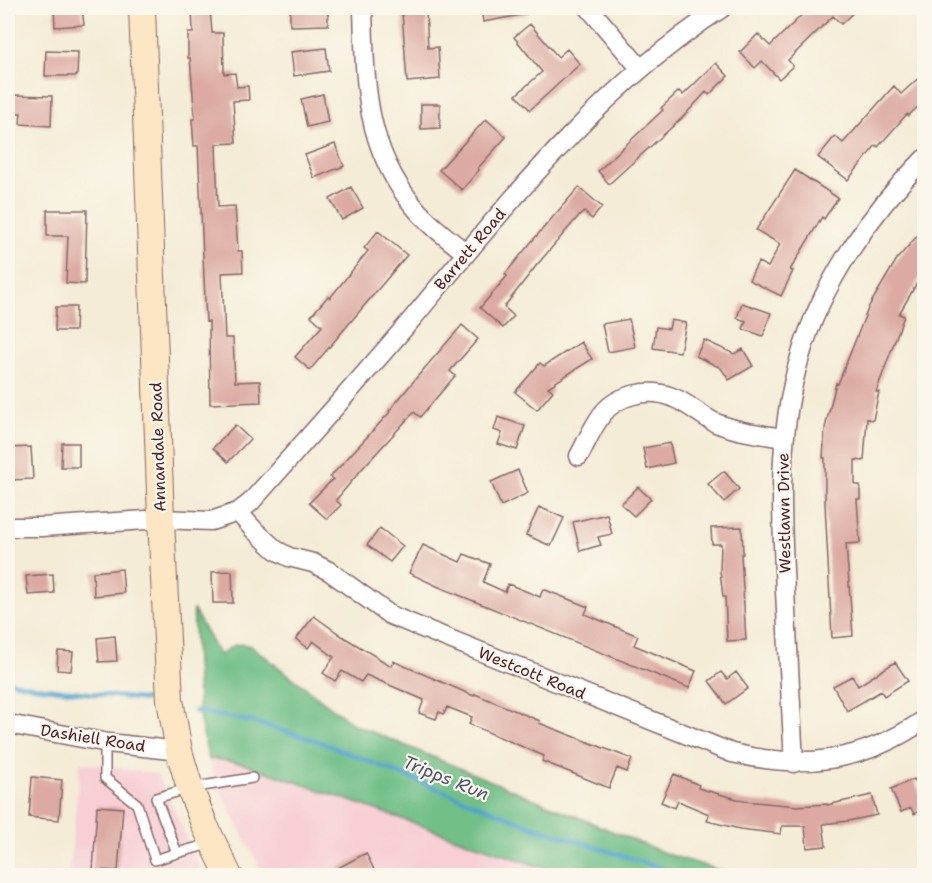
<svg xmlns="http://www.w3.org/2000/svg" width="932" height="883" viewBox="0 0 932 883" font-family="'Shantell Sans',sans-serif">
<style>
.built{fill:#f7cfd5}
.forest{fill:#72bf88;stroke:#5e6f5a;stroke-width:1.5}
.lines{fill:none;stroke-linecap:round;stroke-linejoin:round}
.stream{stroke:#51a3cc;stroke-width:4.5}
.building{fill:#dcaaa2}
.service-casing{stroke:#866767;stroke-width:12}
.minor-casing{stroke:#866767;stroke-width:21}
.secondary-casing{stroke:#866767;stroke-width:28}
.service{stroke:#fff;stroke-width:9}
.minor{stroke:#fff;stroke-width:18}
.secondary{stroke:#fce6c4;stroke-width:26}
.labels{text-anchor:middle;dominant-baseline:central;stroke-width:4.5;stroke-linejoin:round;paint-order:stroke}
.street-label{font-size:16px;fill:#4a1f2b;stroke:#fbf7ec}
.water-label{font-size:18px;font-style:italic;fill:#4d546b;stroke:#fbf7ec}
</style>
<rect width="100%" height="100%" fill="#fbf7ec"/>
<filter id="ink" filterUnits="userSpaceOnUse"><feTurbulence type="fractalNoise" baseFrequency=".0167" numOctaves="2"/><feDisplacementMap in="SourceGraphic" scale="12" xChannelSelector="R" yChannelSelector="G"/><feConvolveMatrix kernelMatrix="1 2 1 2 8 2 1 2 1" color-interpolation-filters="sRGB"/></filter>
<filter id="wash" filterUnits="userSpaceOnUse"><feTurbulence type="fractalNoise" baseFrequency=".008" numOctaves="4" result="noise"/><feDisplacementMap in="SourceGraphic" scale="24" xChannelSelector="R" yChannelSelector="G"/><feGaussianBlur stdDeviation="1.35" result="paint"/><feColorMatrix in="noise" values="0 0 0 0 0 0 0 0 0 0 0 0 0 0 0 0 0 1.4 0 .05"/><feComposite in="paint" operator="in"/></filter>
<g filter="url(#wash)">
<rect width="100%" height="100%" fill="#f4ecd7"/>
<path class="built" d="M193 609 238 689 265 655 353 724 589 820 678 875H264L214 780 199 716Z
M80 762 157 774 204 875 69 876Z"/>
<path class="forest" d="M193 609 219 655C232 647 235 641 251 646L353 724 667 854 735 875H563L244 764 216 759 209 760 199 716Z"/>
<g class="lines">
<path class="stream" d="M8 681 35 687 148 700
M195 711 249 721 315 740 531 826 685 876"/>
</g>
<g id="blocks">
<path class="building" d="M54 8H82L84 25 55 27Z
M192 8H210L212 33H223L224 74 235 73 237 87 248 86 249 100 233 101 236 143 216 144 218 207 235 206 238 251H242L243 272 222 273 225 338H233L235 382 260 381 261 402 210 404 209 321 206 322 198 146H194L192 119H195L190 58H188V33H193Z
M290 8H328V25L290 26Z
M481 8H525L526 14 483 22Z
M809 8H858L841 24 833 16 788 60 793 66 779 79 762 61 755 68 740 52 758 34 770 46Z
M426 11 428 48 438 47 440 79 407 82 402 12Z
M530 24 558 57 567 49 580 64 530 110 516 95 542 72 514 37Z
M326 48 329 71 294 76 291 52Z
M46 51 78 52 77 76H45Z
M716 63 728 76 709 95 706 92 682 118 609 184 598 171 663 110 661 108 679 91 683 95Z
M924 73V101L908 116 907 114 878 147 876 145 848 180 818 157 835 136 843 143 894 86 901 94Z
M323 94 328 122 307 127 301 99Z
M8 95 52 96 51 126 20 124 21 113H8Z
M421 104H440V128L421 129Z
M486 119 506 137 478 168 479 170 462 190 439 170Z
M335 144 344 166 314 178 305 155Z
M795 170 838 198 824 219 822 217 790 270 793 271 781 296 749 280 758 262 768 267 780 244 756 230Z
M351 187 363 208 342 220 330 199Z
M579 187 602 207 592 219 584 212 577 218 536 266 504 307 514 316 503 328 480 308 507 276 505 274 533 240Z
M47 210H87L85 284 66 283 68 236H47Z
M924 228V271L899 314 904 316 876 392H879L873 420 867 419 864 461 855 460V485H860V499H857L860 543 846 544 853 636 832 638 825 504V458H823L825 428 836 383 838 384 869 306 897 259Z
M378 231 407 255 310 370 295 357 322 326 311 316 328 296 330 298 368 251 364 248Z
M742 303 771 313 763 336 743 329 746 321 737 318Z
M56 307H76L75 331H55Z
M629 319 635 347 608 352 602 324Z
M671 320 686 323 680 352 653 348 656 327 669 329Z
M462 325 478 339 450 371 455 376 420 417 414 412 361 470 336 500 341 505 327 519 309 503 333 479 330 477 390 412 389 411 417 377Z
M704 340 734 354 743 349 753 366 729 380 721 368 696 356Z
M581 342 592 359 548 387 553 391 537 410 515 392 540 363 544 366Z
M498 417 525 426 517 450 498 444 502 433 494 430Z
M235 425 250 439 228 462 213 448Z
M62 443H79V467H61Z
M670 443 674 463 647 469 643 448Z
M31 447 33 479 9 480 8 448Z
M518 470 528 493 501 506 491 482Z
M724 471 739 489 724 502 708 484Z
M638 487 651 499 634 516 621 504Z
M539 507 564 518 551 546 526 535Z
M607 514 612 534 598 537 601 545 580 551 573 522Z
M742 527 743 554H741L746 640 727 641 725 597H723L720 570 721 544H712L711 528Z
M380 528 403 546 390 562 367 545Z
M423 545 460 562 464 554 490 564 483 582 505 592 508 584 540 597 543 589 588 607 585 614 638 636 634 645 696 671 689 688 439 587 409 573Z
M122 569 124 593 94 596 93 572Z
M232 571 233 603H213L212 572Z
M53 574 54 593 28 595 26 576Z
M314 616 342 636 391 666 393 661 474 696 475 694 540 721 539 723 632 759 627 772 617 768 609 788 542 761 544 756 469 724 472 717 447 707 444 714 439 712 436 719 419 713 424 700 366 675 361 682 342 671 335 681 323 673 334 657 313 641 308 648 296 639Z
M115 636 117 661 99 662 97 638Z
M58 651 73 652 71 671 57 670Z
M895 662 908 681 884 696 881 691 847 711 833 686 852 676 858 686Z
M721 672 727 679 736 672 748 688 726 704 709 681Z
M674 774 699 785 698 788 744 801 797 806 827 804V805L872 795 877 815 848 821 823 824 826 846 807 848 805 826H782L781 834 740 829 707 821 709 814 678 801 675 808 661 802Z
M32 777 62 780 59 820 29 817Z
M914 779 924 802V809L914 814 911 808 901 812 891 789Z
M97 806 123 808 118 871 93 870Z
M366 853 377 876H323Z"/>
</g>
</g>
<g filter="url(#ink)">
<use href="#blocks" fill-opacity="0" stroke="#866767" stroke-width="1.5"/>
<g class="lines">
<g class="service-casing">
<path id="service" d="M105 742V778L137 804 155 860 177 853 156 798 190 788 252 778
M177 853 213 843"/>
</g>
<g class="minor-casing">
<path id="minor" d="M363 8C365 80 364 144 412 204 427 223 447 238 466 253
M589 8 640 68
M579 456C586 443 592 428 601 416 616 394 649 388 672 397 688 403 701 416 716 423 738 432 760 434 784 438
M238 512 254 530 276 550 289 557 313 563 329 571 390 615 732 753C804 770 863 762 924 720
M8 527H42L161 519 211 521 238 512 250 503C304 442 359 381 412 319 506 206 597 89 722 8
M8 724 108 743 179 751
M794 763C791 705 788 648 785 591 781 511 777 434 800 357 821 284 871 212 924 159"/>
</g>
<g class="secondary-casing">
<path id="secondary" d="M142 8 161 519 170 700 179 751 190 788 205 826 229 876"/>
</g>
<use href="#service" class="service"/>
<use href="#minor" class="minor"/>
<use href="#secondary" class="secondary"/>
</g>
</g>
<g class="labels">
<g class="street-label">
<text transform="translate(470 249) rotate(-50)">Barrett Road</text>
<text transform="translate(158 447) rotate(-92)">Annandale Road</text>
<text transform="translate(784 513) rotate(-91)">Westlawn Drive</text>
<text transform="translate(532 673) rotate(22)">Westcott Road</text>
<text transform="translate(93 738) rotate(9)">Dashiell Road</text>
</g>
<g class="water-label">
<text transform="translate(446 778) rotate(22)">Tripps Run</text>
</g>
</g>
<rect width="932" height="883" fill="none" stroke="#fbf7ec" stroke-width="30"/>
</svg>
